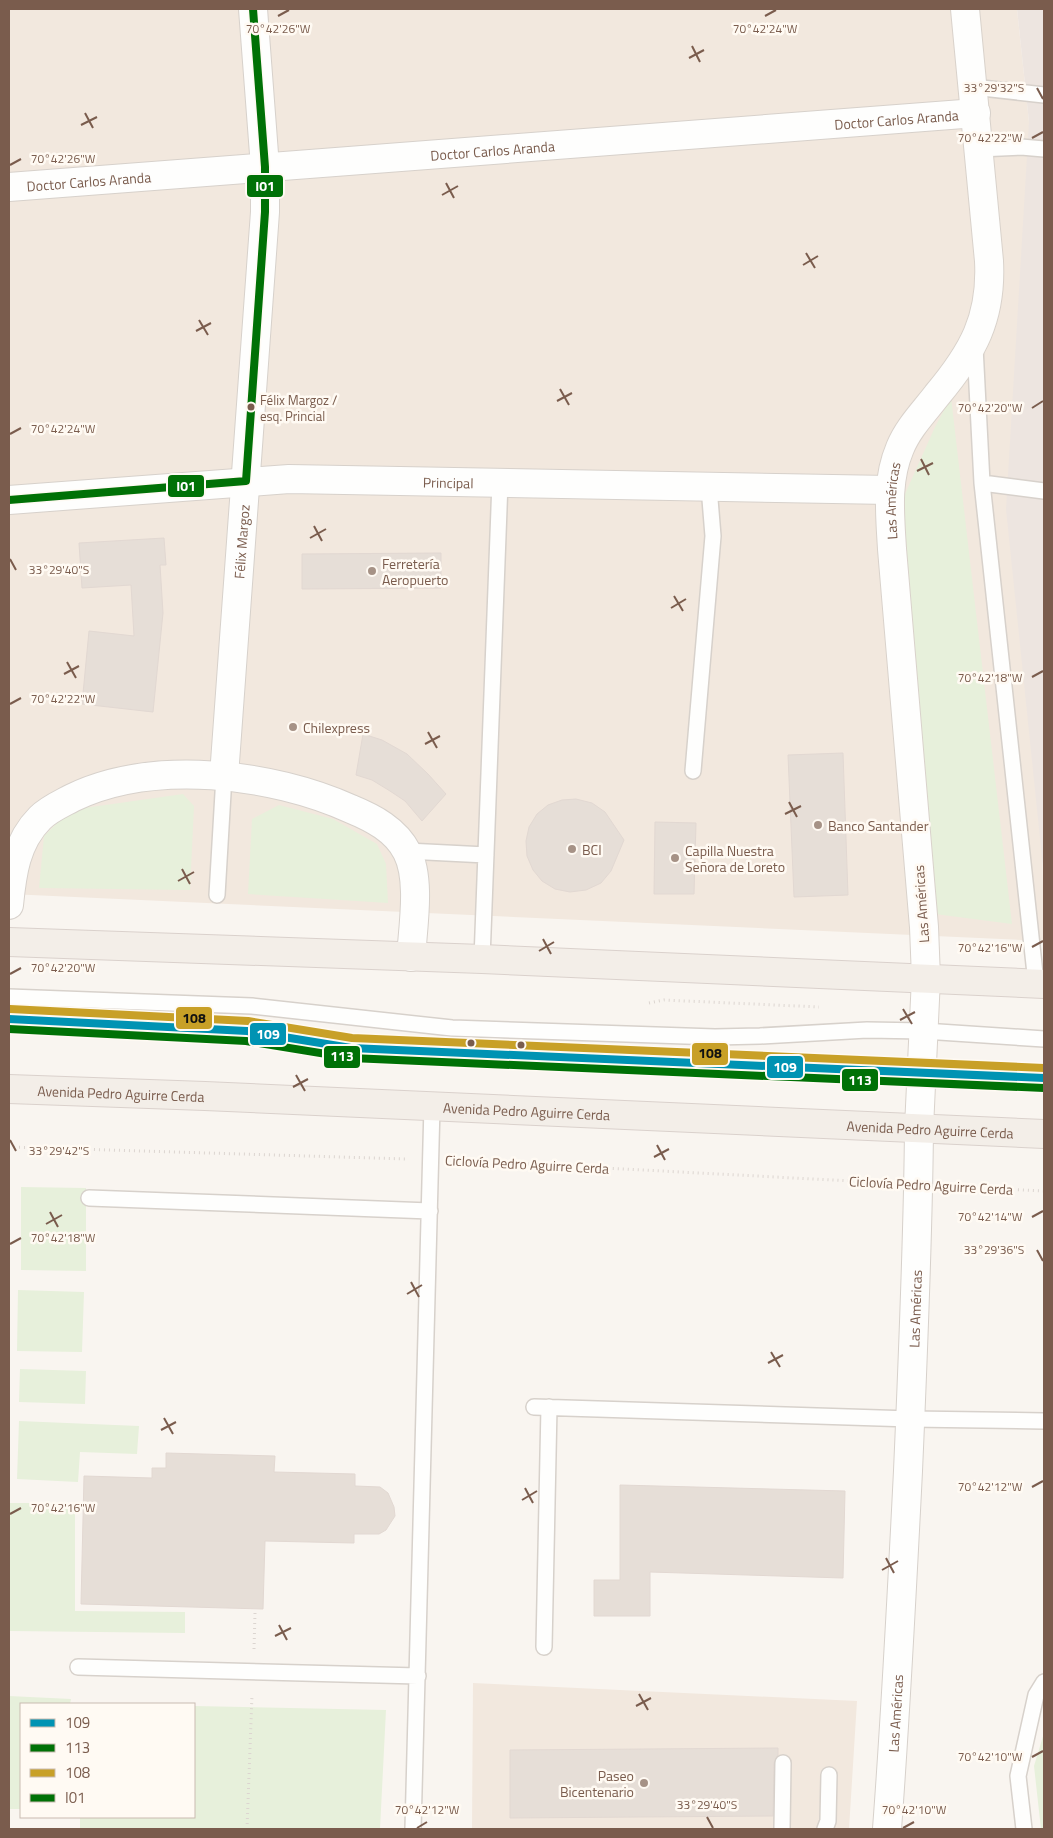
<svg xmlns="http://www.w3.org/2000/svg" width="1053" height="1838" viewBox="0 0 1053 1838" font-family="'Titillium Web',sans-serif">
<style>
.residential{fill:#f2e8de}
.industrial{fill:#ede5e0}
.green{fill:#e7f0db}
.building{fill:#e6ded7;stroke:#e2d8d2}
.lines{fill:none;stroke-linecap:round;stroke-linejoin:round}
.lane-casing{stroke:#d7d1cb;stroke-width:18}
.street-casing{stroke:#d7d1cb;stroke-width:30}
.secondary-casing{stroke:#d9d2cb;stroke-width:30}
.primary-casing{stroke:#dad1cc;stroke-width:30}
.path{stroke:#dcd5d0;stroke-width:3;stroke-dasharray:1 4;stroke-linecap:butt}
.lane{stroke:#fefefd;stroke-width:15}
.street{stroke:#fefefd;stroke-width:28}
.secondary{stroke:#fefefd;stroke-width:28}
.primary{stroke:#f3eee8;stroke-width:28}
.bus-1-casing{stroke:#fffaf3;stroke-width:11}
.bus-2-casing{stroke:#fffaf3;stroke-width:11}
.bus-3-casing{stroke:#fffaf3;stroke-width:11}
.bus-4-casing{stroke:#fffaf3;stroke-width:11}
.bus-1{stroke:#0093b3;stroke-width:8}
.bus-2{stroke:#007106;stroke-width:8}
.bus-3{stroke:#c8a027;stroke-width:8}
.bus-4{stroke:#007106;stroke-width:8}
.ticks{fill:none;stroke:#7a5c4d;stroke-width:2}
.bus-dot{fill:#7a5c4d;stroke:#fffaf3;stroke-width:2}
.poi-dot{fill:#a69286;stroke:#fffaf3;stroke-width:2}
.labels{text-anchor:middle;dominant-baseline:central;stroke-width:5;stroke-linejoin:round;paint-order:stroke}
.bus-label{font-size:13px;fill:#7a5c4d;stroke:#fffaf3;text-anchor:start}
.street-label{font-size:14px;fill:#7a5c4d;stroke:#fffaf3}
.poi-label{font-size:14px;fill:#7a5c4d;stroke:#fffaf3;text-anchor:start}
.ticks-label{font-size:12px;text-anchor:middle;fill:#7a5c4d;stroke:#fffaf3;stroke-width:5;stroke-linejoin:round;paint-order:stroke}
.line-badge{stroke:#fffaf3;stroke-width:2}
.badge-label{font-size:14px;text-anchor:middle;font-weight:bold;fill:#fff}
.pale-badge-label{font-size:14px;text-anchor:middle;font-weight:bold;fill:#111}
</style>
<rect width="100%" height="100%" fill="#f9f5f0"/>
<path class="residential" d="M9 9H1017L1029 122 1044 941 9 894Z
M473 1683 857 1701 849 1829H472Z"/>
<path class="industrial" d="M1017 9H1044V877L1006 509 1029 122Z"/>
<path class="green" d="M951 397 1012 924 935 914 901 503 935 427Z
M183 794 194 806 190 890 39 888 44 836 70 810Z
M279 805 333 819 377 844 386 864 388 903 248 894 252 819Z
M21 1187 86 1188V1271L21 1270Z
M18 1290 84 1292 82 1352 17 1351Z
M20 1369 86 1371 85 1404 19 1402Z
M19 1421 139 1426 137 1454 80 1452 78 1482 17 1479Z
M10 1503H75V1611L185 1612V1633L10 1631Z
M9 1696 71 1699 70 1704H21V1809H9Z
M194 1706 386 1710 380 1829H80V1817H194Z
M1044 1733V1829H1041L1034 1766Z"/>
<path class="building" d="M164 538 166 565H160L163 613 153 712 82 704 89 631 134 636 131 585 82 588 79 543Z
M441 553V588L302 589V554Z
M363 734 382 740 407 754 428 774 446 794 422 821 405 801 390 791 372 780 356 775Z
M843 753 848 895 794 897 788 755Z
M576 799 592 803 605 812 624 840 611 871 601 883 586 890 570 892 555 889 542 881 533 870 527 856 526 841 529 827 537 814 548 805 562 800Z
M655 822 696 823 694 894H654Z
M166 1453 275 1456 274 1472 355 1474V1486L380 1487 388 1493 394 1507 395 1516 386 1530 379 1534H354V1543L265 1541 263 1609 81 1604 84 1476 152 1478V1468H166Z
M620 1485 845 1491 843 1578 650 1572V1616H594V1580H620Z
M778 1748V1755L774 1763 773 1816 510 1818V1750Z"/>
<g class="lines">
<g class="lane-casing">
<path id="lane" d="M973 87 1044 95
M979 149 1021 147 1044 149
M975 347 982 483 1036 983
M982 483 1044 491
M693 771 713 536 709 487
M407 851 486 855
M217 895 224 776
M482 959 500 482
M9 997 252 1006 452 1028 715 1037 760 1036 867 1030 924 1031 1044 1039
M9 1019 247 1031 326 1045 351 1048 1044 1078
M89 1198 430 1211
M534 1407 911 1419 1044 1421
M544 1647 549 1407
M78 1667 418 1676
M413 1829 432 1106
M782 1829 783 1763
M825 1829 828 1821 829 1775
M1024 1829 1018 1776 1036 1695 1044 1682"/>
</g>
<g class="street-casing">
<g id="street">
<path id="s1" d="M9 187 976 113"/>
<path id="s2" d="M9 500 289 479 889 490"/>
<path id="s3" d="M224 776 265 212V167L253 9"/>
<path d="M9 905C12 874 16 842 40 818 49 809 61 804 72 798 152 759 272 773 351 809 373 818 396 830 407 852 421 879 413 926 411 957"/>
<path id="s4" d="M887 1829C896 1710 902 1591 908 1471 913 1357 918 1243 919 1128"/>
</g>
</g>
<g class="secondary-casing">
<g id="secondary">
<path id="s5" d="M919 1128 926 978 924 927 892 549C890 514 886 481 900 448 908 428 924 412 937 395 973 352 992 318 989 261L965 9"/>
</g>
</g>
<g class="primary-casing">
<g id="primary">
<path d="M9 942 482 959 1044 984"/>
<path id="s6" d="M9 1089 205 1096 1044 1134"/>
</g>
</g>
<path class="path" d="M649 1003 664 1000 819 1007
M9 1147 407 1159
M453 1160 889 1183
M948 1186 1044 1191
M254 1649 255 1613
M247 1829 252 1695"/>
<use href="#lane" class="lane"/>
<use href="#street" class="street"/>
<use href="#secondary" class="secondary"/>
<use href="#primary" class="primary"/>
<g class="bus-1-casing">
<path id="bus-1" d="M9 1019 247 1031 351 1048 1044 1078"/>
</g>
<g class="bus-2-casing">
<path id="bus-2" d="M9 1029 246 1041 351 1058 1044 1088"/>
</g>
<g class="bus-3-casing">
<path id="bus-3" d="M10 1009 248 1021 352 1038 1044 1068"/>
</g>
<g class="bus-4-casing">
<path id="bus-4" d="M9 500 246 481 265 212V167L253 9"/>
</g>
<use href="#bus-1" class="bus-1"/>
<use href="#bus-2" class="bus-2"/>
<use href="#bus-3" class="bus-3"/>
<use href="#bus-4" class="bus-4"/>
</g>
<path class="ticks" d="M278 16 289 10M765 16 776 10M692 46 700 62M689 58 704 50M1037 88 1043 99M85 113 93 128M81 125 97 117M1032 138 1043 132M10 165 21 159M446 183 454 198M442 195 458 186M806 253 815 268M803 265 818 256M199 320 208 335M196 331 211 323M560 389 569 405M557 401 572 393M1032 408 1043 401M10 434 21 428M921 459 929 475M917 471 933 463M314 526 322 541M310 538 326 529M10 559 16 570M674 596 683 611M671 608 686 599M67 662 76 678M64 674 79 666M1032 677 1043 671M10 704 21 698M428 732 437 748M425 744 440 736M789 802 797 817M785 814 801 806M182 869 190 884M178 881 194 872M543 939 551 954M1032 947 1043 941M539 951 554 942M10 974 21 968M903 1009 912 1024M900 1020 915 1012M296 1075 305 1091M293 1087 308 1079M10 1140 16 1151M657 1145 665 1160M654 1157 669 1149M50 1212 58 1227M1032 1217 1043 1211M46 1224 62 1215M10 1244 21 1238M1037 1250 1043 1261M411 1282 419 1297M407 1294 422 1285M771 1352 780 1367M768 1363 783 1355M164 1418 173 1434M161 1430 176 1422M1032 1487 1043 1481M525 1488 533 1503M522 1500 537 1491M10 1514 21 1508M886 1558 894 1573M882 1570 898 1561M279 1625 287 1640M275 1636 291 1628M639 1694 648 1710M636 1706 651 1698M1032 1757 1043 1751M707 1817 713 1828M417 1828 427 1822M903 1828 914 1822"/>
<g class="bus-dot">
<circle cx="251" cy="407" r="4.5"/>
<circle cx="471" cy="1043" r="4.5"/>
<circle cx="521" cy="1045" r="4.5"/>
</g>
<g class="poi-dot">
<circle cx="372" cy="571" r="5"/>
<circle cx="293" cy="727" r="5"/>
<circle cx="818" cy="825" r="5"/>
<circle cx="572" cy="849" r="5"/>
<circle cx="675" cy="858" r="5"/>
<circle cx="644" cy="1783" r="5"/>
</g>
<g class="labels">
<g class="bus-label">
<text x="260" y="400">Félix Margoz /<tspan x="260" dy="16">esq. Princial</tspan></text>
</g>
<g class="street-label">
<text stroke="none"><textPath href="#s1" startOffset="890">Doctor Carlos Aranda</textPath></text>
<text stroke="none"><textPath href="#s1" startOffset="485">Doctor Carlos Aranda</textPath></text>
<text stroke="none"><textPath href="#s1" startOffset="80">Doctor Carlos Aranda</textPath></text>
<text stroke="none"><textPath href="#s2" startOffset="440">Principal</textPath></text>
<text stroke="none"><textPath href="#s5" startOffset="629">Las Américas</textPath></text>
<text stroke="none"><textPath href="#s3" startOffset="235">Félix Margoz</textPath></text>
<text transform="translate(921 904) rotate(-94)">Las Américas</text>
<text stroke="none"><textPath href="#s6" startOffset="112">Avenida Pedro Aguirre Cerda</textPath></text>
<text stroke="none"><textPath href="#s6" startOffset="518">Avenida Pedro Aguirre Cerda</textPath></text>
<text stroke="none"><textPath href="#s6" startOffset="922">Avenida Pedro Aguirre Cerda</textPath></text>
<text transform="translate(527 1164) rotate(3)">Ciclovía Pedro Aguirre Cerda</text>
<text transform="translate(931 1185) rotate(3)">Ciclovía Pedro Aguirre Cerda</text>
<text stroke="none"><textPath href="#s4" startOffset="521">Las Américas</textPath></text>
<text stroke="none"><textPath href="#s4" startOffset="116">Las Américas</textPath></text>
</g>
<g class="poi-label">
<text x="382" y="563">Ferretería<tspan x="382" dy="16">Aeropuerto</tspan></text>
<text x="303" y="727">Chilexpress</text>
<text x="828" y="825">Banco Santander</text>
<text x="582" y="849">BCI</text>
<text x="685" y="850">Capilla Nuestra<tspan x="685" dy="16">Señora de Loreto</tspan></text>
<text x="634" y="1775" text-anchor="end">Paseo<tspan x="634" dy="16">Bicentenario</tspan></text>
</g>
</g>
<g class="ticks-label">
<text x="278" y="33">70°42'26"W</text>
<text x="765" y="33">70°42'24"W</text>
<text x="994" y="92">33°29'32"S</text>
<text x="990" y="142">70°42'22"W</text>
<text x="63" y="163">70°42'26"W</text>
<text x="990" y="412">70°42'20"W</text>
<text x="63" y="433">70°42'24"W</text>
<text x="59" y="574">33°29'40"S</text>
<text x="990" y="682">70°42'18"W</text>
<text x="63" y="703">70°42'22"W</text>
<text x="990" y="952">70°42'16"W</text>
<text x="63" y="972">70°42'20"W</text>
<text x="59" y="1155">33°29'42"S</text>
<text x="990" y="1221">70°42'14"W</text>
<text x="63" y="1242">70°42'18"W</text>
<text x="994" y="1254">33°29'36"S</text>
<text x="990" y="1491">70°42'12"W</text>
<text x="63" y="1512">70°42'16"W</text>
<text x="990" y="1761">70°42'10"W</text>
<text x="707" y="1809">33°29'40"S</text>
<text x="427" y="1814">70°42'12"W</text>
<text x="914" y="1814">70°42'10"W</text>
</g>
<g class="line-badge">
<rect x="246" y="174" width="38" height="24" rx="5" fill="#007106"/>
<rect x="167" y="474" width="38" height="24" rx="5" fill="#007106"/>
<rect x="175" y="1006" width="38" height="24" rx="5" fill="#c8a027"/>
<rect x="249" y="1022" width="38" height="24" rx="5" fill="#0093b3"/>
<rect x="691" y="1042" width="38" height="24" rx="5" fill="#c8a027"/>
<rect x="323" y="1045" width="38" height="24" rx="5" fill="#007106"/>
<rect x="766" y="1055" width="38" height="24" rx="5" fill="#0093b3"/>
<rect x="841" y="1068" width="38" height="24" rx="5" fill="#007106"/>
</g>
<g class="badge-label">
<text x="265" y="191">I01</text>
<text x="186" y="491">I01</text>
<text x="268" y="1039">109</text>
<text x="342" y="1061">113</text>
<text x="785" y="1072">109</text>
<text x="860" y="1085">113</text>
</g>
<g class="pale-badge-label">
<text x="194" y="1023">108</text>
<text x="710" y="1058">108</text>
</g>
<rect width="1053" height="1838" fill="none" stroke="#7a5c4d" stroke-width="20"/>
<rect x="20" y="1703" width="175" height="115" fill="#fffaf3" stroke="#cabbb1"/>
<rect x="30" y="1719" width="25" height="8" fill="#0093b3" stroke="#cabbb1"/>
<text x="65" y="1728" font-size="15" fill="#7a5c4d">109</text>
<rect x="30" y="1744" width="25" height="8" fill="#007106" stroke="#cabbb1"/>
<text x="65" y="1753" font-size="15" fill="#7a5c4d">113</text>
<rect x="30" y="1769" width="25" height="8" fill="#c8a027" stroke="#cabbb1"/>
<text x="65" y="1778" font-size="15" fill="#7a5c4d">108</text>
<rect x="30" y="1794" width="25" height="8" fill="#007106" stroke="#cabbb1"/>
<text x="65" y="1803" font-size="15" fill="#7a5c4d">I01</text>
</svg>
